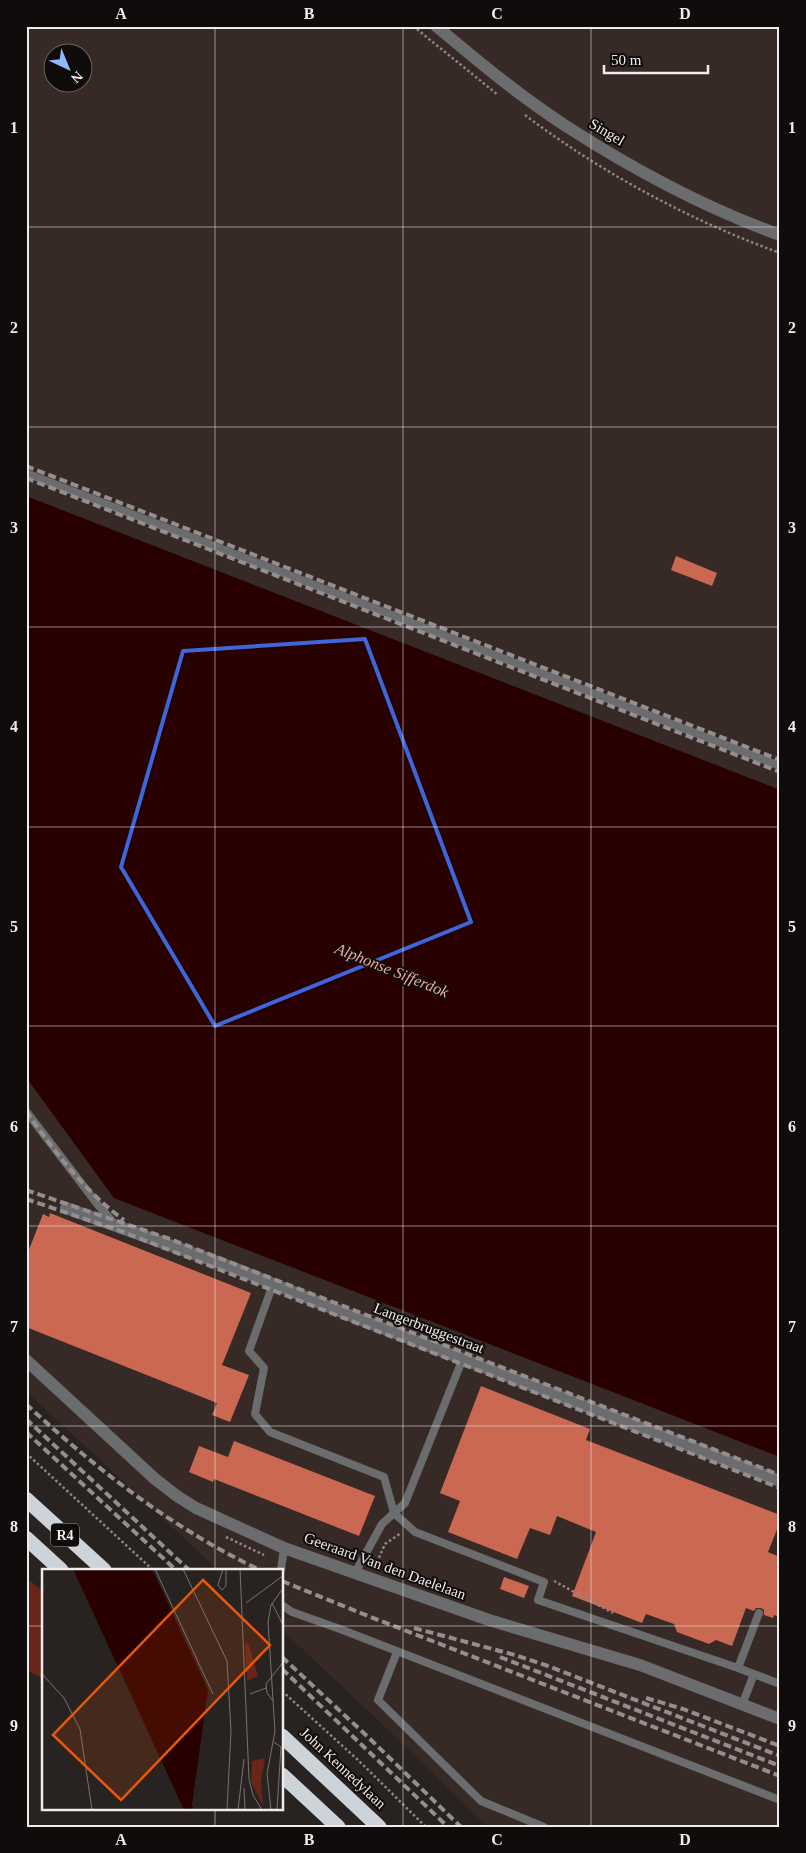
<svg xmlns="http://www.w3.org/2000/svg" width="806" height="1853" viewBox="0 0 806 1853" font-family="Georgia,serif">
<style>
.built{fill:#362926;fill-rule:evenodd}
.green{fill:#672618}
.water{fill:#290000}
.building{fill:#ca6852}
.lines{fill:none;stroke-linecap:round;stroke-linejoin:round}
.path{stroke:#8c8785;stroke-width:2.5;stroke-dasharray:2.5 2.5;stroke-linecap:butt}
.lane{stroke:#6a6c6e;stroke-width:8}
.street{stroke:#6a6c6e;stroke-width:12}
.highway{stroke:#ced2d9;stroke-width:15}
.rail{stroke:#948f8e;stroke-width:4;stroke-dasharray:8 4;stroke-linecap:butt}
.marked{fill:none;stroke:#3d66db;stroke-width:4;stroke-linejoin:round}
.grid{fill:none;stroke:#f0eceb;stroke-width:1;stroke-opacity:0.55}
.labels{text-anchor:middle;dominant-baseline:central;stroke-width:4;stroke-linejoin:round;paint-order:stroke}
.shield{fill:#0f0c0b;stroke:#aca9a8;stroke-width:1}
.shield-label{font-size:14px;font-weight:bold;fill:#f0eceb}
.street-label{font-size:15px;fill:#f0eceb;stroke:#0f0c0b}
.water-label{font-size:16px;font-style:italic;fill:#f5a895;stroke:#0f0c0b}
.inset-road{fill:none;stroke:#787371;stroke-width:1}
.view{fill:#e8590c;fill-opacity:0.15;stroke:#e8590c;stroke-width:2.5}
.inset-edge{fill:none;stroke:#f0eceb;stroke-width:2.5}
.neatline{fill:none;stroke:#f0eceb;stroke-width:2}
.grid-label{font-size:16px;text-anchor:middle;font-weight:bold;fill:#f0eceb}
</style>
<rect width="100%" height="100%" fill="#282220"/>
<path class="built" d="M26 26H780V790L26 496ZM52 52H82V82H52Z
M26 1077 114 1198 780 1457V1827H488L381 1723 283 1631 282 1570H218L26 1391Z"/>
<path class="green" d="M26 1577 44 1593V1679L26 1670Z"/>
<path class="water" d="M26 496 780 790V1457L114 1198 26 1077Z"/>
<path class="building" d="M676 556 717 573 712 586 671 570Z
M50 1213 251 1293 222 1365 249 1375 230 1422 212 1415 217 1403 26 1327V1257L43 1214 49 1217Z
M481 1386 590 1429 586 1440 780 1515V1522L768 1552 780 1557V1617L774 1615 773 1618 764 1615V1610L761 1608H756L754 1611 746 1608 732 1646 716 1640 709 1644 677 1632 674 1624 646 1614 642 1623 572 1596 596 1532 557 1516 550 1535 530 1528 517 1559 448 1532 460 1501 440 1493Z
M234 1441 375 1496 359 1536 214 1479 213 1482 189 1472 199 1446 228 1457Z
M504 1577 529 1586 524 1598 500 1589Z"/>
<g class="lines">
<path class="path" d="M413 26 498 95
M525 115C602 173 689 220 780 253
M26 1453 153 1570
M226 1537 264 1555
M375 1567 385 1544 401 1533
M554 1581 613 1613
M282 1691 358 1760 426 1827"/>
<path class="lane" d="M26 473 780 766
M26 1111 98 1205 113 1222
M273 1284 249 1351 264 1368 255 1414 270 1432 384 1477 394 1513 415 1532 544 1582 538 1600 738 1668 759 1613
M281 1570 284 1548
M355 1573 382 1524 405 1503 463 1358
M282 1605 292 1612 340 1629 780 1800
M397 1652 378 1700 481 1801 544 1827
M738 1668 780 1684
M742 1705 754 1674"/>
<path class="street" d="M436 26C479 62 522 98 569 128 636 171 705 208 780 235
M66 1208 239 1270 359 1319 780 1481
M26 1360 155 1479 177 1496 196 1508 284 1548 489 1620 640 1665 780 1719"/>
<path class="highway" d="M26 1499 104 1570
M26 1538 61 1570
M282 1736 379 1827
M282 1775 338 1827"/>
<path class="rail" d="M26 466 780 760
M26 478 780 772
M26 1111C55 1152 84 1191 124 1220
M26 1190 170 1239 780 1475
M26 1199 123 1232 780 1488
M26 1404C97 1470 172 1528 260 1570
M26 1419 189 1570
M26 1432 176 1570
M282 1581 368 1616 780 1776
M414 1628 515 1655 548 1666 780 1756
M282 1657 368 1737 461 1827
M500 1657 780 1766
M282 1669 448 1827
M646 1698 683 1709 780 1746"/>
</g>
<path class="marked" d="M365 639 471 922 215 1026 121 867 183 651Z"/>
<path class="grid" d="M215 26V1570M403 26V1827M591 26V1827M26 227H780M26 427H780M26 627H780M26 827H780M26 1026H780M26 1226H780M26 1426H780M26 1626H44M282 1626H780M215 1809V1827"/>
<g class="labels">
<rect class="shield" x="51" y="1523.5" width="28" height="23" rx="4"/>
<g class="shield-label">
<text x="65" y="1535">R4</text>
</g>
<g class="street-label">
<text transform="translate(607 132) rotate(31)">Singel</text>
<text transform="translate(429 1328) rotate(21)">Langerbruggestraat</text>
<text transform="translate(385 1566) rotate(20)">Geeraard Van den Daelelaan</text>
<text transform="translate(343 1768) rotate(43)">John Kennedylaan</text>
</g>
<g class="water-label">
<text transform="translate(392 970) rotate(22)">Alphonse Sifferdok</text>
</g>
</g>
<g transform="translate(42 1569)">
<rect width="241" height="241" fill="#282220"/>
<path d="M206 74 216 107 205 112 203 76ZM223 189 219 213 221 237 209 213 210 192Z" fill="#672618"/>
<path d="M31 0H110L166 121 150 236 152 241H142Z" fill="#290000"/>
<path class="inset-road" d="M113 0 171 125M141 0 185 92 189 162 185 241M181 0 176 16 180 21 184 17V0M198 0 207 210 211 226 220 241M204 34 242 6M230 34 242 58M0 105 22 129 38 160 50 241M208 125 224 119M231 132 225 124 224 115 242 92M232 173 239 178 235 241M202 219 203 241M196 241 202 190M229 241 225 205 233 162 226 53 229 36 242 18"/>
<path class="view" d="M161 11 228 76 79 231 11 166Z"/>
<rect width="241" height="241" class="inset-edge"/>
</g>
<rect width="806" height="1853" fill="none" stroke="#0f0c0b" stroke-width="55"/>
<g transform="translate(68 68) rotate(136)"><circle r="24" fill="#0f0c0b" stroke="#696665"/>
<path d="M0-4L9 19L0 12L-9 19Z" fill="#91b8fd"/>
<text y="-8" font-size="14" font-weight="bold" text-anchor="middle" fill="#f0eceb">N</text>
</g>
<path d="M604 65v8h104v-8" fill="none" stroke="#f0eceb" stroke-width="2.5"/>
<text x="611" y="65" font-size="15" fill="#f0eceb" stroke="#0f0c0b" stroke-width="4" paint-order="stroke">50 m</text>
<rect x="28" y="28" width="750" height="1798" class="neatline"/>
<g class="grid-label">
<text x="121" y="19">A</text>
<text x="309" y="19">B</text>
<text x="497" y="19">C</text>
<text x="685" y="19">D</text>
<text x="14" y="133">1</text>
<text x="792" y="133">1</text>
<text x="14" y="333">2</text>
<text x="792" y="333">2</text>
<text x="14" y="533">3</text>
<text x="792" y="533">3</text>
<text x="14" y="732">4</text>
<text x="792" y="732">4</text>
<text x="14" y="932">5</text>
<text x="792" y="932">5</text>
<text x="14" y="1132">6</text>
<text x="792" y="1132">6</text>
<text x="14" y="1332">7</text>
<text x="792" y="1332">7</text>
<text x="14" y="1532">8</text>
<text x="792" y="1532">8</text>
<text x="14" y="1731">9</text>
<text x="792" y="1731">9</text>
<text x="121" y="1845">A</text>
<text x="309" y="1845">B</text>
<text x="497" y="1845">C</text>
<text x="685" y="1845">D</text>
</g>
</svg>
